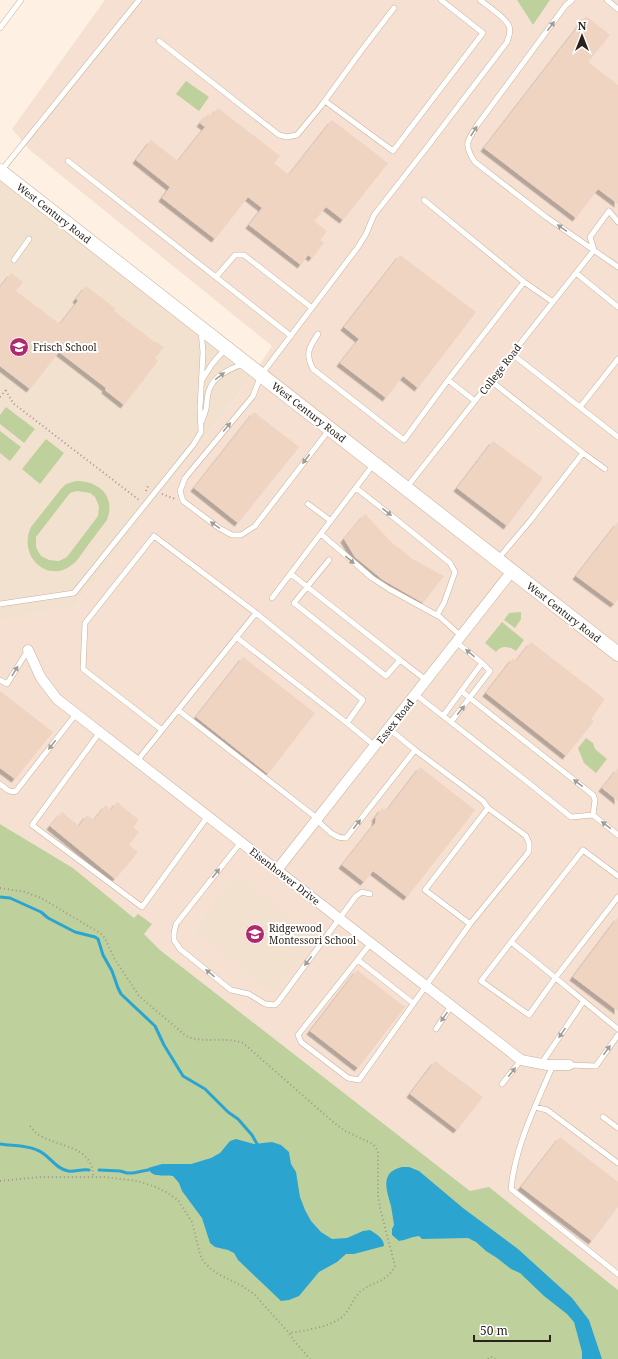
<svg xmlns="http://www.w3.org/2000/svg" width="618" height="1359" viewBox="0 0 618 1359" font-family="'Noto Serif',serif">
<style>
.commercial{fill:#f5e0d2}
.education{fill:#f3e1d0}
.green{fill:#bed19d;fill-rule:evenodd}
.water{fill:#2ca4d0}
.lines{fill:none;stroke-linecap:round;stroke-linejoin:round}
.stream{stroke:#2ca4d0;stroke-width:3}
.building{fill:#f0d4c2;filter:url(#shadow)}
.service-casing{stroke:#c7b29b;stroke-width:6}
.minor-casing{stroke:#c7b29b;stroke-width:11}
.secondary-casing{stroke:#c7b29b;stroke-width:15}
.path{stroke:#a2968b;stroke-width:2;stroke-dasharray:1 3;stroke-linecap:butt}
.service{stroke:#fff;stroke-width:5}
.minor{stroke:#fff;stroke-width:10}
.secondary{stroke:#fff;stroke-width:14}
.oneway{fill:#a09c98}
.labels{text-anchor:middle;dominant-baseline:central;stroke-width:4;stroke-linejoin:round;paint-order:stroke}
.street-label{font-size:10px;fill:#2b221a;stroke:#fff}
.poi-label{font-size:10px;fill:#2b221a;stroke:#fff;text-anchor:start}
</style>
<defs>
<filter id="shadow"><feDropShadow dx="-3.5" dy="3.5" stdDeviation="0" flood-color="#0004"/></filter>
</defs>
<rect width="100%" height="100%" fill="#fef0e2"/>
<path class="commercial" d="M105 0H517L533 25 550 0H618V1290L490 1188 470 1191 160 950 144 934 151 924 134 918 73 868 0 824V621L75 607 250 379 272 346 31 151 12 129Z"/>
<path class="education" d="M0 171 256 371 75 607 0 621Z
M237 875 317 938 273 993 193 930Z"/>
<path class="green" d="M517 0H550L533 25Z
M186 81 209 97 199 111 176 94Z
M6 407 35 429 24 443 0 424V415Z
M0 431 21 447 10 461 0 453Z
M46 439 64 453 40 484 22 469Z
M76 481C99 481 116 496 107 520 99 530 91 541 83 552 80 556 77 561 73 564 49 585 17 557 31 527L61 489 66 484ZM77 491 90 493 95 497 99 506 98 516 67 557 59 561 49 560 41 556 38 551 36 547V537L70 493Z
M521 612V619L515 628 504 620 509 613Z
M502 622 524 640 516 651C509 646 501 645 496 652L485 643Z
M586 738 593 743 595 749 607 759 596 773 584 763 578 748Z
M0 824 73 868 134 918 138 914 152 924 144 934 160 950 470 1191 489 1187 618 1290V1359H0Z"/>
<path class="water" d="M236 1139 254 1144 272 1142 281 1145 289 1152 291 1164 296 1172 300 1197 305 1210 311 1221 321 1232 332 1239 347 1238 363 1231 370 1230C376 1234 384 1238 384 1246L354 1254H346L337 1262 319 1272 299 1296 289 1300 281 1301 238 1260 234 1253 228 1250 215 1247 210 1243 202 1218 182 1191 179 1183 173 1176C164 1175 151 1178 148 1168L162 1164H191L211 1158 220 1153 230 1141Z
M402 1167H409L419 1171 463 1208 518 1249 572 1298 589 1320 602 1359H582V1352L574 1322 567 1314 544 1296 520 1273 511 1269 497 1258 486 1251 476 1242 468 1238 422 1239 419 1236C411 1237 406 1240 399 1241L392 1235V1229L394 1225C393 1218 392 1212 391 1206 386 1189 380 1172 402 1167Z"/>
<g class="lines">
<path class="stream" d="M0 897 10 898 41 912 48 918 75 932 95 937 98 939 103 955 112 971 118 988 121 994 155 1026 164 1045 183 1076 205 1089 228 1112 238 1119 252 1135 257 1144
M0 1144C12 1146 26 1145 37 1150 49 1154 55 1169 68 1171 75 1172 81 1169 89 1170
M99 1170 120 1171 127 1173H133L148 1170"/>
</g>
<path class="building" d="M586 16 610 35 588 62 618 85V204L598 189 576 218 484 148Z
M218 108 280 156 274 163 289 175 332 120 388 163 343 220 326 207 314 221 327 231 320 240 324 243 312 258 308 255 301 265 249 225 262 208 248 197 215 239 162 198 170 187 136 160 151 140 178 161 205 127 200 123 208 114 211 116Z
M400 255 476 312 418 388 403 376 386 398 340 363 359 339 344 327Z
M11 273 23 282 16 291 60 324 78 301 76 299 86 286 116 309 114 311 156 343 157 342 164 347 155 358 158 361 124 405 105 390 106 388 59 352 30 389 0 366V287Z
M254 412 299 447 238 523 194 488Z
M493 441 543 478 507 526 457 488Z
M365 514 391 542 414 560 444 576 423 603 383 580 355 557 344 539Z
M618 522V600L614 604 576 576Z
M531 642 605 699 591 719 594 721 566 756 486 693 513 658 516 661Z
M243 657 315 713 268 774 196 717Z
M0 691 53 732 15 779 0 768Z
M420 767 475 810 407 897 373 871 364 882 342 865 376 822H375L376 819 375 818 382 808 384 810 386 808 388 809Z
M618 768V801L602 788Z
M117 802 139 820 133 827 139 832 129 845 138 852 115 879 50 826 62 812 79 826 87 815 94 820 106 805 111 810Z
M618 917V1011L573 977Z
M357 970 405 1007 358 1068 310 1031Z
M435 1061 483 1097 457 1130 410 1094Z
M560 1137 618 1182V1207L592 1241 521 1187Z"/>
<g class="lines">
<g class="service-casing">
<path id="service" d="M572 0 566 5 478 124C467 141 463 144 475 162L546 217 618 267
M607 0 618 9
M0 28 21 0
M159 41 279 135 287 137 297 135 321 106 361 51 394 8
M325 101 393 151 483 33 441 0
M68 161 291 336
M1 171 139 0
M594 250 590 237 609 211 618 222
M14 260 29 239
M576 273 618 307
M216 277 235 255H244L312 308
M524 282 553 302
M318 334C309 347 305 354 313 369L404 440 448 380 524 282 424 200
M512 354 618 437
M202 380 212 364 226 348
M448 380 475 401
M491 381 583 453 530 521 498 559
M580 407 618 359
M202 421C203 417 205 413 206 409 207 403 207 396 209 390 214 376 229 369 243 364
M329 430 255 526 241 535H232L219 528 183 501 180 491 185 478 253 396 261 375 358 247 366 234 374 215 428 146 507 42C509 37 511 31 509 26 506 18 488 6 480 0
M583 453 605 469
M407 487 594 250
M356 488 397 520 450 563 455 572 444 603 437 615
M308 504 331 521
M321 534 372 578 389 589 440 617 461 636
M329 560 294 603 386 676 400 660 426 680
M291 574 400 660
M272 598 373 465
M0 604 74 593 193 445 201 432 200 408 203 352 201 331
M236 637 347 723
M0 680 7 684 28 650
M461 691 593 795 595 800 593 815
M415 694 525 780 571 817 593 815 618 835
M178 710 318 819
M443 716 482 663 456 642
M451 722 490 671 482 663
M162 730 83 669 85 623 154 536 256 613
M100 732 32 825 142 907 208 816
M137 761 256 613 363 700 347 723 375 746
M0 784C5 788 9 793 16 791L76 714
M317 820C325 827 334 839 346 838L415 750
M241 842 176 924 174 933V940L180 949 231 990 249 994 265 1004 275 1005 278 1002 356 896 362 892 370 894
M618 876 583 850 511 942C547 970 582 1000 618 1029
M470 924 425 890 488 808
M511 942 481 981 529 1015 556 977 618 897
M371 943 298 1035 301 1042 348 1078 359 1080 470 924 527 854 529 851V843L526 836 488 808 483 801 415 750 388 728
M358 960 413 1003
M436 1029 451 1006
M541 1064 583 1002
M553 1065C536 1105 515 1146 511 1189L618 1274
M569 1065 596 1066 618 1035
M502 1084 521 1060
M535 1107 547 1110 618 1163
M603 1117 618 1128"/>
</g>
<g class="minor-casing">
<path id="minor" d="M28 650 41 678 57 699 521 1060 547 1065H569
M277 870 512 571"/>
</g>
<g class="secondary-casing">
<path id="secondary" d="M0 171 618 654"/>
</g>
<path class="path" d="M0 397 6 390 5 389 13 403 139 500 140 499
M146 491 148 486
M162 494 175 499
M0 888 25 892 41 898 100 933 105 938 114 958 139 996 186 1036C203 1044 225 1036 243 1043L332 1121 345 1131 373 1144 378 1151V1196L381 1212 395 1266C386 1283 374 1281 361 1291 354 1297 351 1307 345 1314 336 1326 304 1331 289 1333
M30 1126C33 1129 35 1133 39 1135 58 1147 94 1146 93 1177
M0 1181 40 1177H104L137 1181 153 1186 166 1192 178 1200 192 1222 200 1254 203 1261 211 1269 218 1274 242 1286 254 1294 289 1333 295 1342 310 1359
M488 1359 490 1357H493L495 1359"/>
<use href="#service" class="service"/>
<use href="#minor" class="minor"/>
<use href="#secondary" class="secondary"/>
</g>
<defs><path id="oneway-solid" d="M-6-.8H1V-3.2L6.5 0L1 3.2V.8H-6Z"/></defs>
<g class="oneway">
<use href="#oneway-solid" transform="translate(551 26) rotate(-53)"/>
<use href="#oneway-solid" transform="translate(474 131) rotate(-57)"/>
<use href="#oneway-solid" transform="translate(562 228) rotate(-146)"/>
<use href="#oneway-solid" transform="translate(220 376) rotate(-37)"/>
<use href="#oneway-solid" transform="translate(227 427) rotate(-50)"/>
<use href="#oneway-solid" transform="translate(306 459) rotate(127)"/>
<use href="#oneway-solid" transform="translate(387 512) rotate(38)"/>
<use href="#oneway-solid" transform="translate(215 525) rotate(-145)"/>
<use href="#oneway-solid" transform="translate(350 560) rotate(40)"/>
<use href="#oneway-solid" transform="translate(470 653) rotate(-140)"/>
<use href="#oneway-solid" transform="translate(15 671) rotate(-59)"/>
<use href="#oneway-solid" transform="translate(461 710) rotate(-51)"/>
<use href="#oneway-solid" transform="translate(52 745) rotate(128)"/>
<use href="#oneway-solid" transform="translate(578 783) rotate(-142)"/>
<use href="#oneway-solid" transform="translate(357 824) rotate(-52)"/>
<use href="#oneway-solid" transform="translate(606 825) rotate(-143)"/>
<use href="#oneway-solid" transform="translate(216 873) rotate(-52)"/>
<use href="#oneway-solid" transform="translate(308 961) rotate(127)"/>
<use href="#oneway-solid" transform="translate(210 973) rotate(-141)"/>
<use href="#oneway-solid" transform="translate(444 1017) rotate(125)"/>
<use href="#oneway-solid" transform="translate(562 1033) rotate(124)"/>
<use href="#oneway-solid" transform="translate(607 1050) rotate(-54)"/>
<use href="#oneway-solid" transform="translate(512 1072) rotate(-52)"/>
</g>
<defs>
<g id="school-disc" transform="scale(1)"><circle r="9.5" fill="#af296e" stroke="#fff"/><path d="M0-5L7-2L0 1L-7-2ZM-4 1L0 2.5L4 1V4Q0 6-4 4Z" fill="#fff"/></g>
</defs>
<g fill-rule="evenodd">
<use href="#school-disc" x="19" y="347"/>
<use href="#school-disc" x="255" y="934"/>
</g>
<g class="labels">
<g class="street-label">
<text transform="translate(54 213) rotate(38)">West Century Road</text>
<text transform="translate(500 369) rotate(-52)">College Road</text>
<text transform="translate(309 412) rotate(38)">West Century Road</text>
<text transform="translate(564 612) rotate(38)">West Century Road</text>
<text transform="translate(395 721) rotate(-52)">Essex Road</text>
<text transform="translate(285 876) rotate(38)">Eisenhower Drive</text>
</g>
<g class="poi-label">
<text x="33" y="347">Frisch School</text>
<text x="269" y="928">Ridgewood<tspan x="269" dy="12">Montessori School</tspan></text>
</g>
</g>
<g transform="translate(582 36)" stroke="#ffffff" stroke-width="3" paint-order="stroke">
<path d="M0-3L7 15L0 10L-7 15Z" fill="#2b221a"/>
<text y="-6" font-size="11" font-weight="bold" text-anchor="middle" fill="#2b221a">N</text>
</g>
<path d="M474 1335v6h76v-6" fill="none" stroke="#2b221a" stroke-width="2"/>
<text x="480" y="1335" font-size="12" fill="#2b221a" stroke="#ffffff" stroke-width="3" paint-order="stroke">50 m</text>
</svg>
